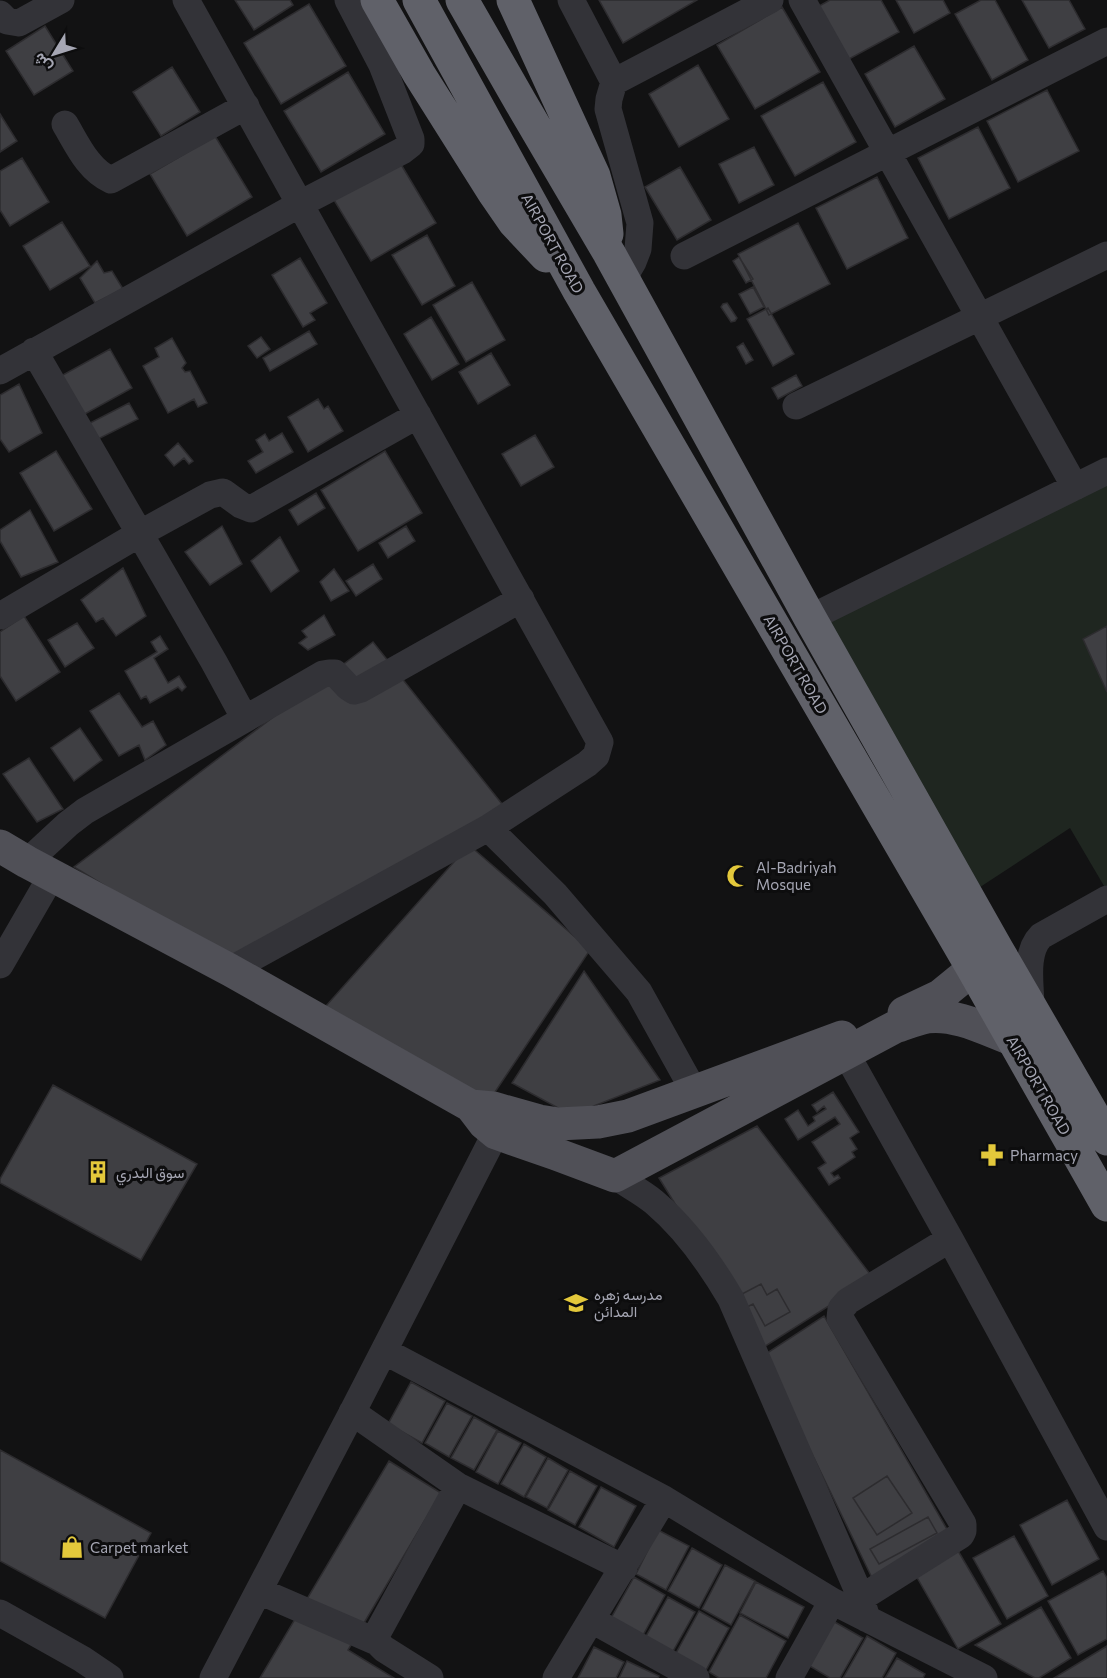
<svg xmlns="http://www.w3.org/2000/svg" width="1107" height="1678" viewBox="0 0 1107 1678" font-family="Commissioner,Vazirmatn,sans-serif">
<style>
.green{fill:#1f2620}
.building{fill:#3f3f43;stroke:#2d2c2f;stroke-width:1.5}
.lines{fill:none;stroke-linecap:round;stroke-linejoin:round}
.minor{stroke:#333338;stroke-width:27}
.major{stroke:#505057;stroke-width:33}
.highway{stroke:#606169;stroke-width:33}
.labels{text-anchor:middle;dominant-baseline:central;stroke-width:6;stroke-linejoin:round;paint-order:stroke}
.street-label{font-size:15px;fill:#a5a6b3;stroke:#0d0d0e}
.poi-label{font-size:15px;fill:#a5a6b3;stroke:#0d0d0e;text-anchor:start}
</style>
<rect width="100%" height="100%" fill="#121213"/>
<path class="green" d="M1107 477V891L1070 828 971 893 816 619Z"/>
<path class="building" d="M235 0H290L293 5 254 30Z
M599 0H697L623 43Z
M830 0H881L899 32 849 59 819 6Z
M896 0H943L950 13 914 33Z
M981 0H995L1028 60 992 80 955 14Z
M1022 0H1069L1085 29 1049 48Z
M309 4 346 66 281 104 244 43Z
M782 7 820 72 755 109 717 45Z
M45 26 73 71 34 95 6 51Z
M914 46 945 99 895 127 865 74Z
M698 65 729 119 679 147 649 94Z
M172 67 200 112 161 136 133 92Z
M348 72 385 134 321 172 284 111Z
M823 82 856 142 795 176 761 116Z
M1047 90 1079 151 1018 182 987 121Z
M0 114 17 141 0 152Z
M978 127 1010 188 949 219 918 158Z
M215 136 252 197 187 236 150 174Z
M754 147 774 185 739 203 719 164Z
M22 158 49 202 10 226 0 210V171Z
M399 161 436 223 371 261 334 200Z
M680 167 711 220 677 240 645 187Z
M877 177 908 238 847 269 816 208Z
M62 222 90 266 50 290 23 246Z
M798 223 830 284 769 315 738 254Z
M427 235 455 286 422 305 392 255Z
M739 257 753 279 746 283 733 261Z
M300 258 327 303 310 313 315 320 303 327 272 275Z
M97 261 104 273 112 271 123 289 95 303 80 278Z
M472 282 505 340 466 362 433 305Z
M753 287 764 307 750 314 739 294Z
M727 303 737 318 735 321 731 322 721 307 723 304Z
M768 308 794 354 773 366 747 319Z
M431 317 459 364 432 380 404 334Z
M309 331 317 344 270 371 263 358Z
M261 337 270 349 257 358 248 346Z
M172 338 186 363 182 368 185 372 190 371 207 403 198 407 194 399 168 413 143 366 159 357 155 348Z
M743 343 753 360 746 364 737 347Z
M110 349 132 388 83 415 61 376Z
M491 353 510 385 478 404 459 372Z
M796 375 802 386 778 399 772 388Z
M19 384 42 433 9 452 0 439V395Z
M318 399 324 409 328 406 343 431 308 452 288 417Z
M129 403 138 419 94 441 86 425Z
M282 433 293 452 256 473 248 461 263 452 256 440 265 434 269 441Z
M535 435 554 467 521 486 502 454Z
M178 443 193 461 189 464 184 458 174 466 165 455Z
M56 451 92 509 54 531 20 473Z
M385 451 422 513 358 551 321 490Z
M316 493 325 508 298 525 289 510Z
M30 510 58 562 21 577 0 541V530Z
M222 526 242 564 210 585 185 552Z
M406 526 415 541 388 558 379 543Z
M280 537 299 571 271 592 251 561Z
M373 564 382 579 356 596 346 581Z
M123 568 146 616 116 636 103 618 96 622 81 600Z
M334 569 349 591 331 601 320 582Z
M324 615 335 635 308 650 299 643 307 637 302 631Z
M24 616 60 672 16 701 0 676V632Z
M77 623 94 648 65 667 48 640Z
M1107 626V692L1083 639Z
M160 636 168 649 154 658 168 683 179 676 186 687 182 691 178 687 150 703 146 696 141 699 125 671 157 652 151 642Z
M373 642 510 814 230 962 74 867Z
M119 693 142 727 153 721 166 745 145 760 139 745 119 756 90 711Z
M80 728 102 760 74 781 51 748Z
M29 758 63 809 37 822 3 774Z
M469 845 590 950 489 1101 325 1007Z
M584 971 660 1080 571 1115 512 1083Z
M53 1085 197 1164 141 1260 0 1183V1179Z
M833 1092 859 1132 850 1138 857 1149 852 1152 855 1157 831 1173 834 1177 838 1175 840 1178 829 1185 818 1168 826 1163 812 1142 840 1124 835 1117 798 1140 785 1119 798 1110 808 1126 815 1121 813 1117 826 1109 824 1106 817 1112 812 1105Z
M757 1126 873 1278 764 1347 659 1178Z
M761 1284 767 1295 777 1289 790 1312 765 1326 753 1304 747 1307 740 1295Z
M824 1316 948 1531 874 1582 764 1355Z
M411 1382 445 1401 422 1443 388 1424Z
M447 1403 472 1416 449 1457 425 1443Z
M474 1417 497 1430 474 1470 451 1458Z
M498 1431 521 1443 498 1484 476 1472Z
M524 1444 546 1457 524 1497 501 1484Z
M0 1450 151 1533 105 1618 0 1561Z
M548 1458 568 1470 547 1508 526 1497Z
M389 1461 441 1493 348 1650 394 1678H260Z
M570 1471 597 1486 575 1525 548 1510Z
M887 1476 912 1513 877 1535 853 1498Z
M601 1487 636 1506 614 1547 579 1527Z
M1067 1500 1099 1559 1052 1585 1020 1525Z
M928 1517 937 1533 879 1564 870 1549Z
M658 1530 689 1546 666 1590 636 1574Z
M1014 1536 1048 1596 1007 1619 973 1558Z
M692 1548 722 1565 699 1608 668 1591Z
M957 1549 1001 1624 958 1649 915 1574Z
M725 1565 755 1581 731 1625 702 1609Z
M1103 1571 1107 1578V1639L1078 1655 1048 1601Z
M634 1577 665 1595 642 1637 610 1620Z
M756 1582 804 1607 788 1638 740 1613Z
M668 1597 695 1612 672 1653 645 1638Z
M1041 1607 1071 1658 1039 1678H1035L975 1645Z
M699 1611 729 1628 705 1672 675 1655Z
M740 1615 786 1641 766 1678H719L709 1672Z
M833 1621 863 1638 840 1678H830L808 1665Z
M867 1636 896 1653 882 1678H843Z
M1107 1646V1678H1054Z
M594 1647 624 1662 616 1678H578Z
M897 1658 925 1674 923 1678H885Z
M627 1661 659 1676 658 1678H619Z"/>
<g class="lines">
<path class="minor" d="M186 0 600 742 596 756 587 764 488 828 230 970
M571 0 614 82
M802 0 1075 487
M0 14 7 21 19 23 61 0
M65 124C77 144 88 170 111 180L246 106
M684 256 1107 41
M623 279 633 262 638 249 640 223 608 109 609 99 614 82 770 0
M34 351 214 662 245 719
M0 371 300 204 402 151 411 144V139L382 65 348 0
M796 406 1107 255
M0 616 139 534 210 495 223 492 241 505 251 509 418 415
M810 618 1107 471
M488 828 555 894 639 992 695 1093
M27 862 68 824 85 811 323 674 329 673H335L348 687 354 691 361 689 521 599
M0 965 52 875
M1031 1008C1031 985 1024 953 1041 936L1107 899
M838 1039 950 1239 1107 1527
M615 1176C628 1185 642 1192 654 1202 686 1229 710 1263 731 1299L861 1598 867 1619
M384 1351 664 1499 832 1601 984 1678
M352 1412 458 1486 624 1568
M259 1591 377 1642
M861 1598 961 1535 963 1531V1524L840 1318 841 1309 848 1301 950 1239
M0 1613 82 1659 110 1678
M592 1620 696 1678
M213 1678 356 1405 505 1115
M430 1678 384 1649 377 1642 378 1632 458 1486
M556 1678 664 1499
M789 1678 832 1601"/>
<path class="major" d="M0 846 27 862 230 970 471 1106 484 1123 496 1133 556 1154 615 1176 895 1027C905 1024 916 1019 927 1017 956 1013 987 1030 1014 1040
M904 1013 940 996 973 969
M471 1106 493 1108 539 1121 558 1124 598 1122 628 1116 842 1037"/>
<path class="highway" d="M377 0 419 74 494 193 514 222 546 256
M419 0 579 291 973 969 1107 1205
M462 0 521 103 609 253 810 618 997 949 1107 1139
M513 0 594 176 605 215 607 234"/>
</g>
<defs>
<g id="mosque-bare" transform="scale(1.8)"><path d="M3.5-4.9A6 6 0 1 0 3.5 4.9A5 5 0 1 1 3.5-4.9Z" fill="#e3c83b" stroke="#0d0d0e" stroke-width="2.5" paint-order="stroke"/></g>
<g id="pharmacy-bare" transform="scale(1.8)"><path d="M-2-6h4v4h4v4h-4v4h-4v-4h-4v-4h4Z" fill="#e3c83b" stroke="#0d0d0e" stroke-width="2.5" paint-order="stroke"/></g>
<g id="building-bare" transform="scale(1.8)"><path d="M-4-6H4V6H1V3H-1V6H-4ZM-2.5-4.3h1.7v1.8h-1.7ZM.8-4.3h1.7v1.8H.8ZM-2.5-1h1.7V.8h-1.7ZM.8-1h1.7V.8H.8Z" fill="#e3c83b" stroke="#0d0d0e" stroke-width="2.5" paint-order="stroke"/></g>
<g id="school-bare" transform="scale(1.8)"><path d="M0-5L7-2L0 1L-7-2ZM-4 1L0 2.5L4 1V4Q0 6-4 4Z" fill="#e3c83b" stroke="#0d0d0e" stroke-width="2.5" paint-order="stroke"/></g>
<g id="shop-bare" transform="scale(1.8)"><path d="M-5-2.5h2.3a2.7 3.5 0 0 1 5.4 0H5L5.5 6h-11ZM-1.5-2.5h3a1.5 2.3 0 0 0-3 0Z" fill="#e3c83b" stroke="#0d0d0e" stroke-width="2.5" paint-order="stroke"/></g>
</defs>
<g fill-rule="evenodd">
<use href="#mosque-bare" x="738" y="876"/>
<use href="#pharmacy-bare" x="992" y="1155"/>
<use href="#building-bare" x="98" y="1172"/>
<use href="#school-bare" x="576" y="1303"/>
<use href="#shop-bare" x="72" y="1547"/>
</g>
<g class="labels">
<g class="street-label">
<text transform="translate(553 243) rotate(61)">AIRPORT ROAD</text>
<text transform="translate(796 664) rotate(60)">AIRPORT ROAD</text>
<text transform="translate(1039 1085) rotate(60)">AIRPORT ROAD</text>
</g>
<g class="poi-label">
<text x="756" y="867">Al-Badriyah<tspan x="756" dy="17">Mosque</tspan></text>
<text x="1010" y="1155">Pharmacy</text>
<text x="116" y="1172">سوق البدري</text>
<text x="594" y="1294">مدرسه زهره<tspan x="594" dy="17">المدائن</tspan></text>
<text x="90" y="1547">Carpet market</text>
</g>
</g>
<g transform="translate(54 54) rotate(232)" stroke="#0d0d0e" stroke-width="4.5" paint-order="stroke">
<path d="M0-4.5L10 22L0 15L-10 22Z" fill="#a5a6b3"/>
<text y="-9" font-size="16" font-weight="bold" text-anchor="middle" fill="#a5a6b3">ش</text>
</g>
</svg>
